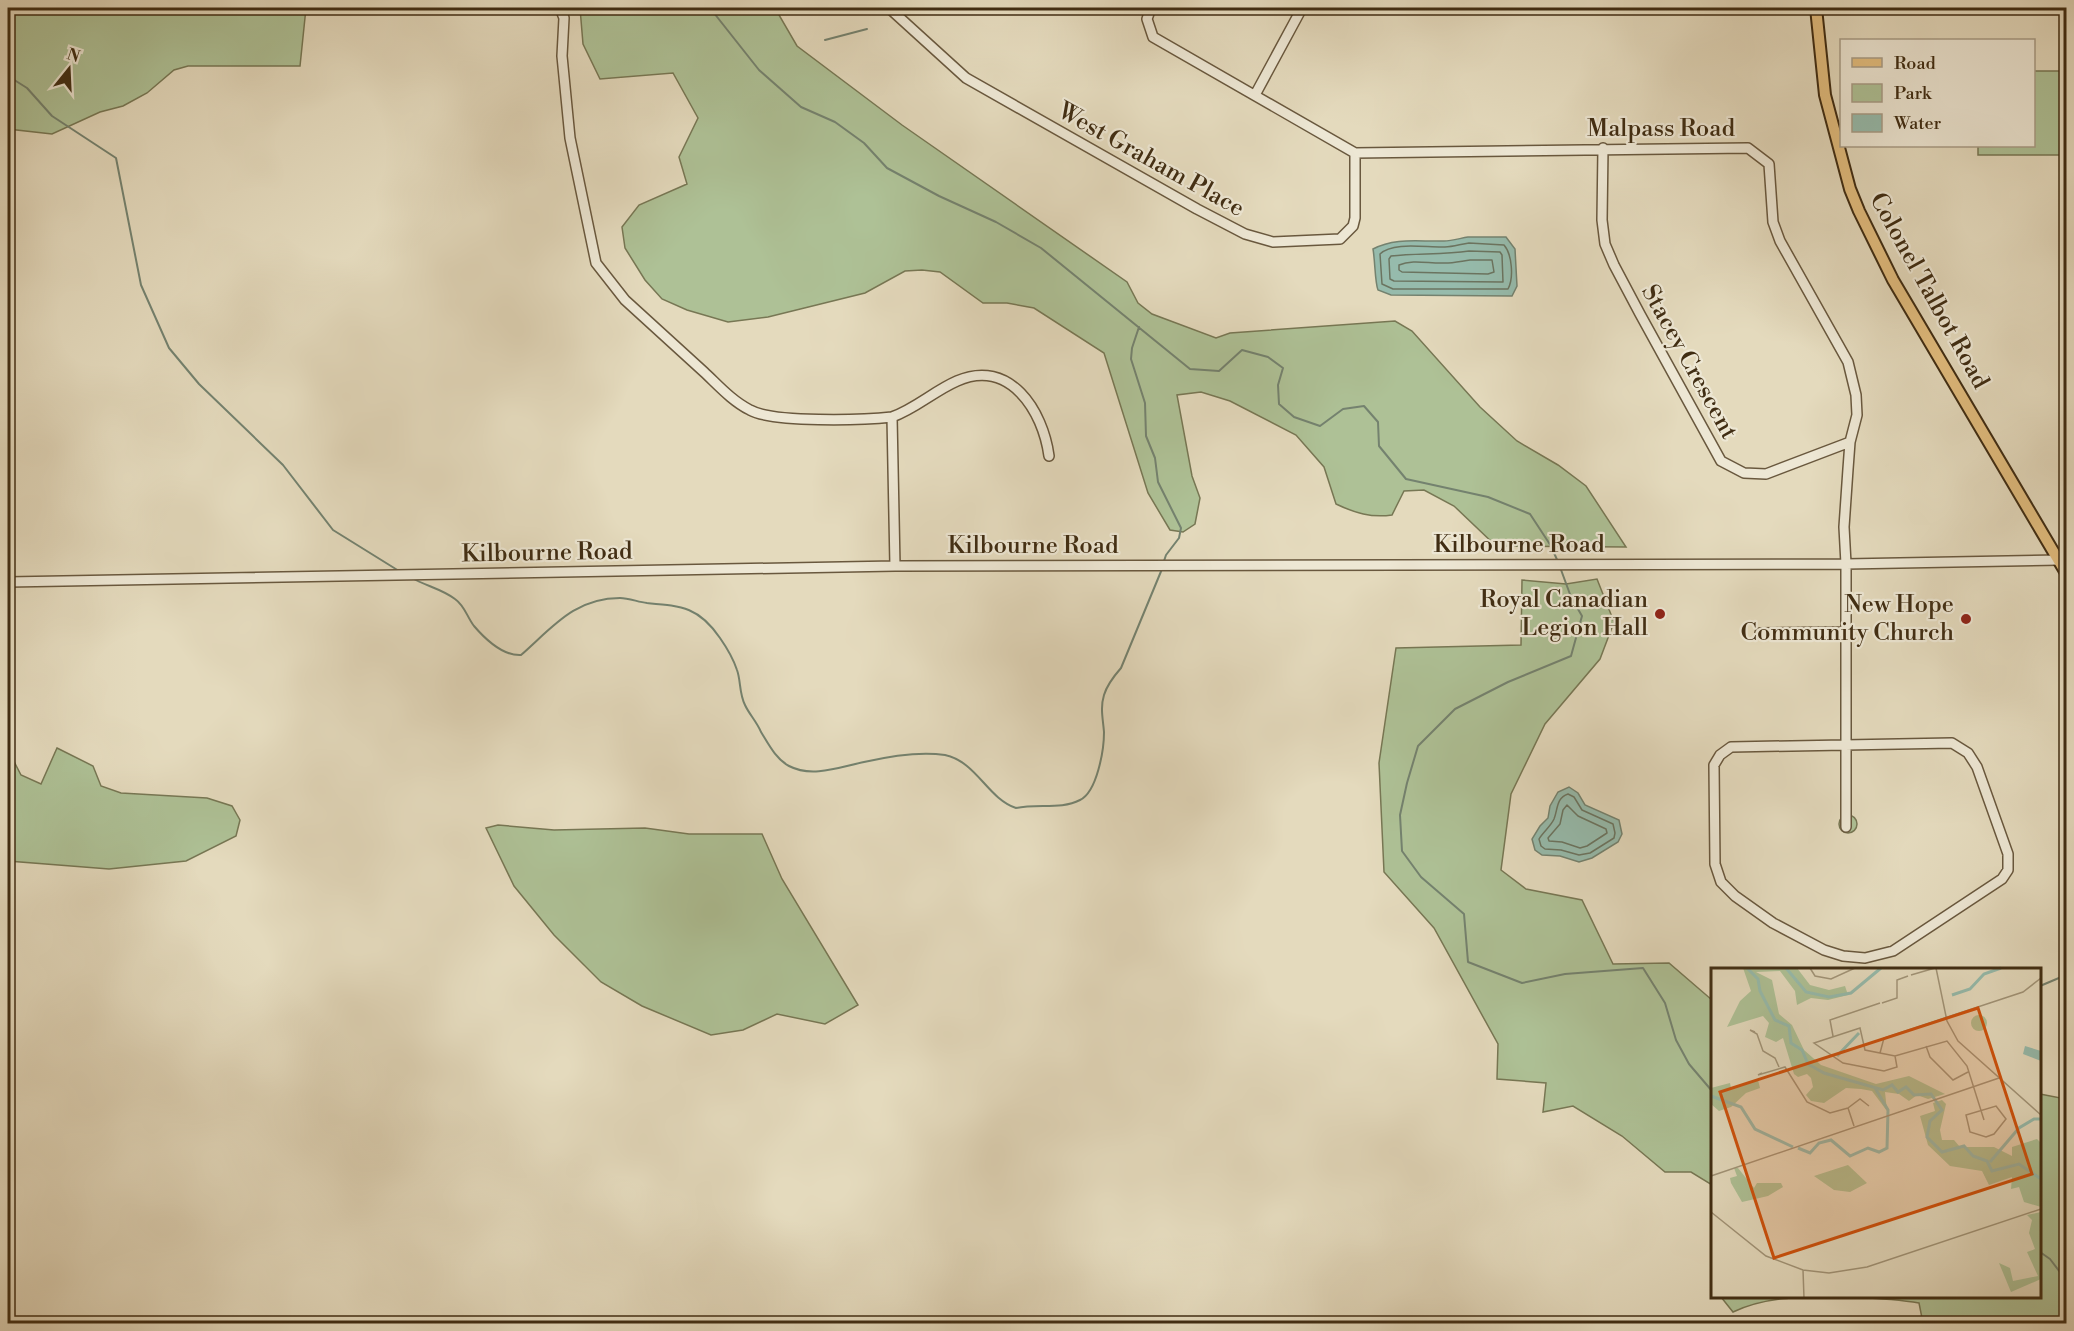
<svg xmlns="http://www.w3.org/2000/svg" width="2074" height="1331" viewBox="0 0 2074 1331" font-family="'Libre Bodoni',serif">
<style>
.green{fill:#aec196;stroke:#777754;stroke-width:1.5}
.water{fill:#96bbac;stroke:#74826f;stroke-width:1.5}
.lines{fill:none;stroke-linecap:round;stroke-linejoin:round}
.shore{stroke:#6b7460;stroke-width:1.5}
.stream{stroke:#74826f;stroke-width:2}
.minor-casing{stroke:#69583e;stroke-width:12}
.major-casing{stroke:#402d13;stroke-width:14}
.minor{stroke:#ede7d4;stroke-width:9}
.major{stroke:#e2bd7e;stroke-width:10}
.poi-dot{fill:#8f2418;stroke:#ede7d4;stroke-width:2}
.labels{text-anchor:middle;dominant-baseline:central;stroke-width:4.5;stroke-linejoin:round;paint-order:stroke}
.street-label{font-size:24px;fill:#402d13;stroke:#ede7d4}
.poi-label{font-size:24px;fill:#402d13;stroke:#ede7d4;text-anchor:end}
.inset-river{fill:none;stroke:#96bbac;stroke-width:3}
.inset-road{fill:none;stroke:#a29579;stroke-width:1.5}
.view{fill:#cf520d;fill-opacity:0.15;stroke:#cf520d;stroke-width:3}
.inset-edge{fill:none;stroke:#402d13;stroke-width:3}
</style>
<rect width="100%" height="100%" fill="#e4dabd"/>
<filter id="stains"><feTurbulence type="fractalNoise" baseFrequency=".00333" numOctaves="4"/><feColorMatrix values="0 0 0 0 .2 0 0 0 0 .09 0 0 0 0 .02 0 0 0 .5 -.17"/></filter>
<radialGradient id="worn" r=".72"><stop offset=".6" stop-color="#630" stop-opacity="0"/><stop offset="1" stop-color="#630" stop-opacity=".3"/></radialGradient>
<path class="green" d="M8 8H306L300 66H188L174 70 147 93 123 106 100 112 52 134 8 129Z
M580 8H775L797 46 902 125 1127 282 1138 303 1152 314 1216 338 1230 333 1395 321 1412 331 1480 407 1517 441 1558 465 1586 486 1626 547 1496 546 1454 506 1424 490 1404 491 1392 515C1371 518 1355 513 1336 504L1324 467 1296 435 1230 401 1201 392 1177 395 1192 476 1200 498 1195 524 1183 532 1170 530 1148 493 1104 353 1034 308 1007 303H983L940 272 922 270 905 271 865 293 768 317 728 322 687 310 662 299 645 280 625 248 622 227 639 205 687 184 679 157 698 118 673 73 600 79 583 44Z
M2034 71H2066V155H1978V146H2034Z
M1597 579 1614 622 1600 659 1545 724 1511 794 1501 870 1526 889 1582 900 1613 964 1669 963 1712 1000V1185L1691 1172H1665L1622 1136 1573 1106 1543 1112 1546 1083 1497 1079 1498 1044 1434 928 1384 872 1379 763 1396 648 1521 645 1522 580 1566 584Z
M57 748 93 766 101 786 121 793 207 798 232 806 240 820 236 836 186 861 109 869 8 861V750L21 775 41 784Z
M1839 824a9 9 0 1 1 18 0a9 9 0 1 1-18 0Z
M498 825 554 830 645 828 689 834H762L782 879 858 1005 825 1024 777 1014 743 1030 711 1035 642 1006 601 982 554 935 514 886 486 828Z
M2040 1094 2066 1099V1323H1923L1919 1303C1892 1298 1866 1298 1839 1297 1802 1297 1767 1296 1733 1312L1721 1297 2040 1296Z"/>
<path class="water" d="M1468 237H1506L1515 249 1517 286 1512 296 1391 295 1378 290C1375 283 1375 260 1373 249 1396 237 1420 242 1444 241 1452 241 1461 238 1468 237Z
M1569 787 1578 793 1585 805 1619 820 1622 834 1618 842 1592 858 1579 862 1560 856 1542 855 1535 850 1532 839 1540 826 1548 818 1550 806 1558 792Z"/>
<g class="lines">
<path class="shore" d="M1469 243 1504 245C1512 254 1514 278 1508 289H1393L1382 284 1380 254C1393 241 1428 248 1445 247 1453 247 1461 244 1469 243Z
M1469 251 1500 252 1502 255 1503 282 1394 281 1390 279 1389 259 1391 256C1417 253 1443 255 1469 251Z
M1470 260H1492L1494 272 1488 274 1402 272 1399 270V265C1413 259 1430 264 1445 263 1453 263 1462 261 1470 260Z
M1568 794 1574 797 1582 810 1613 824 1615 833 1614 838 1590 853 1579 855 1561 850 1545 849 1541 846 1539 839C1543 832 1551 826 1554 819 1558 809 1556 798 1568 794Z
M1567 805 1578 816 1606 829 1607 833 1587 846 1580 848 1562 842 1549 841 1548 838 1560 824 1563 810Z"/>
<path class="stream" d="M710 8 759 70 801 107 835 122 864 143 887 168 939 196 996 222 1041 248 1190 369 1219 371 1242 350 1268 357 1283 368 1278 385 1279 404 1294 417 1320 426 1343 409 1364 406 1378 422 1379 446 1406 479 1488 497 1530 514 1551 546 1558 562
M933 13 951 8
M825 40 867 29
M8 76 27 88 52 116 116 158 141 285 169 348 199 384 283 465 333 530 399 571
M1139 327 1132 348 1131 359 1145 403 1146 436 1155 458 1158 482 1181 528 1179 538 1166 555 1163 564
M1560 567 1571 597 1582 616 1571 656 1508 682 1455 709 1418 746 1407 783 1400 815 1402 851 1421 877 1464 914 1468 962 1522 983 1565 974 1643 968 1665 1003 1676 1040 1689 1064 1712 1091
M412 578C426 586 442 589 455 599 465 606 467 617 474 626 486 640 503 656 521 655 552 628 574 598 620 598 629 598 638 602 647 603 682 606 699 607 720 638 727 648 733 658 737 670 741 681 739 693 745 705 749 714 757 722 761 732 769 745 776 759 789 766 812 778 840 767 864 762 890 756 919 751 945 755 977 762 987 798 1016 808 1037 803 1061 810 1080 800 1097 792 1104 750 1104 732 1103 719 1100 708 1104 695 1107 685 1114 676 1121 668L1162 569
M2040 986 2066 975
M2040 1252 2050 1259 2066 1280"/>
<g class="minor-casing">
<path id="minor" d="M560 8 564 18 562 56 570 138 596 263 625 300C651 324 678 348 704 372 718 385 732 401 750 410 773 423 863 420 892 417
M889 8 966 78 1197 209 1245 234 1273 242 1340 239 1353 226 1355 218V153
M1151 8 1147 19 1153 37 1355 153 1748 148 1769 164 1773 222 1780 241 1848 362 1856 395 1857 415 1850 442 1848 469 1844 527 1846 564V827
M1255 95 1302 8
M1603 148 1602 220 1605 244 1614 265 1640 314 1721 461 1744 473 1766 474 1850 442
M895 566 892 417C915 409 934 391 957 381 1010 358 1043 411 1049 456
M8 582 895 566 1846 564 2059 560
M1760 633 1845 632
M1952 743 1968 753 1977 767 2008 854V870L2002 879 1893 951 1865 958 1843 956 1824 950 1773 923 1735 896 1721 882 1715 864 1714 765 1720 755 1731 747Z"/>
</g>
<g class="major-casing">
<path id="major" d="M1816 8 1825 95 1850 189 1859 211 1893 280 2066 573"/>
</g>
<use href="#minor" class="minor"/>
<use href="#major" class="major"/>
</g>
<g class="poi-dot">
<circle cx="1660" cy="614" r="6"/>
<circle cx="1966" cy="619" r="6"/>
</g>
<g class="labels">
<g class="street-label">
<text x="1661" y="129">Malpass Road</text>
<text transform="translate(1151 160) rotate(29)">West Graham Place</text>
<text transform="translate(1929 291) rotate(61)">Colonel Talbot Road</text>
<text transform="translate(1689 362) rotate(61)">Stacey Crescent</text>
<text x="1519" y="545">Kilbourne Road</text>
<text x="1033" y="546">Kilbourne Road</text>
<text transform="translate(547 553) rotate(-1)">Kilbourne Road</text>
</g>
<g class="poi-label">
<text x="1648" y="600">Royal Canadian<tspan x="1648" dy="28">Legion Hall</tspan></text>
<text x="1954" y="605">New Hope<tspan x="1954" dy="28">Community Church</tspan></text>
</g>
</g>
<g transform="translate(1711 968)">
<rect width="330" height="330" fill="#e4dabd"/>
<path d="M32 0H86L99 17 118 22 134 18 137 27 117 32 100 30 86 37 84 23 69 3 45 4 61 12 68 46 81 57 93 82 110 97 165 116 198 108 234 126 217 131 206 127 198 133 188 126 174 124 176 143 161 123 150 121 135 120 113 135 100 133 95 127 102 119 100 110 96 106 87 109 83 106 72 70 65 74 54 69 58 55 52 48 16 59 29 33 40 23ZM260 55a8 8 0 1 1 16 0a8 8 0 1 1-16 0ZM47 112 49 120 35 125 20 139 8 143 0 136V120L19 115 20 120ZM231 132 235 136 229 162 231 172H243L249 179H283L301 188V179L326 171 330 175V239L313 234 308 219 300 221 301 209 278 217 271 203 239 198 217 177 209 148 224 143 222 135ZM137 197 156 215 139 224 123 222 103 208ZM23 200H27L43 220 46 215H70L72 219 57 228 31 234 20 215 19 210 26 208ZM330 244V311L300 324 288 295 299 300 302 313 327 308 316 284 324 281 318 265 321 252 316 247Z" fill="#aec196"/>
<path d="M314 78 330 83V93L312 86Z" fill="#96bbac"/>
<path class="inset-river" d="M36 0 47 11 49 23 64 52 78 58 80 75 91 82 97 96 113 105 172 122 181 117 187 124 195 119 203 127 220 126 231 142 219 153 216 169 231 184 253 178 262 188 276 193 281 203 308 196 330 211M75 0 95 24 118 29 140 25 170 0M241 27 259 21 273 6 290 0M126 88 148 65M0 128 30 139 44 161 82 179M87 180 99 185 108 175 120 172 139 188 157 180 168 184 176 180 177 142 164 120M279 194 308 160 323 151H330"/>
<path class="inset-road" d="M99 0 104 8 120 11 144 0M225 0 236 53 247 73 330 147M200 7 224 0M171 35 186 30V12L197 8M44 64 39 62 46 66 52 83 64 90 68 99M122 68 119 52 169 35M215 78 219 89 242 112 257 104M169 85 173 70 312 24 330 10M184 88 186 99 173 103 132 95 103 75 149 60 154 82 184 88 236 73 256 98 273 152M51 105 47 107 74 99 96 134 119 145 137 140M285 138 295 151 283 166 275 169 259 164 255 147ZM143 158 137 140 149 131 158 138M0 208 288 110M0 244 55 288 92 302 118 305 156 299 330 241M92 302 93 330"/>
<path class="view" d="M267 40 321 206 63 290 9 124Z"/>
<rect width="330" height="330" class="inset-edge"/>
</g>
<rect width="2074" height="1331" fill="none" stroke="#e4dabd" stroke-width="30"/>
<rect x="9" y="9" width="2056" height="1313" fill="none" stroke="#402d13" stroke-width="3"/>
<rect x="15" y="15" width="2044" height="1301" fill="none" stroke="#402d13" stroke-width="1.5"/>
<rect x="1840" y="39" width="195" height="108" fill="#ede7d4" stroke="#a89d87" stroke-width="1.5"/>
<rect x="1852" y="58" width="30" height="9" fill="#e2bd7e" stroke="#a89d87" stroke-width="1.5"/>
<text x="1894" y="69" font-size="18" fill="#402d13">Road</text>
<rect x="1852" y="84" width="30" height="18" fill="#aec196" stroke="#a89d87" stroke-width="1.5"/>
<text x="1894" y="99" font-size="18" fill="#402d13">Park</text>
<rect x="1852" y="114" width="30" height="18" fill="#96bbac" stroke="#a89d87" stroke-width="1.5"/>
<text x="1894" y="129" font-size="18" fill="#402d13">Water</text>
<g transform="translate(69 69) rotate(18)" stroke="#ede7d4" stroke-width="4.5" paint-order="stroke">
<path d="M0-4.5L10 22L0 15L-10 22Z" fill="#402d13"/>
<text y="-9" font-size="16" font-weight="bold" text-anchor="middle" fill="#402d13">N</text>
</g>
<rect width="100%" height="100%" filter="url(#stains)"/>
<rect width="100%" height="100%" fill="url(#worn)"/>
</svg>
